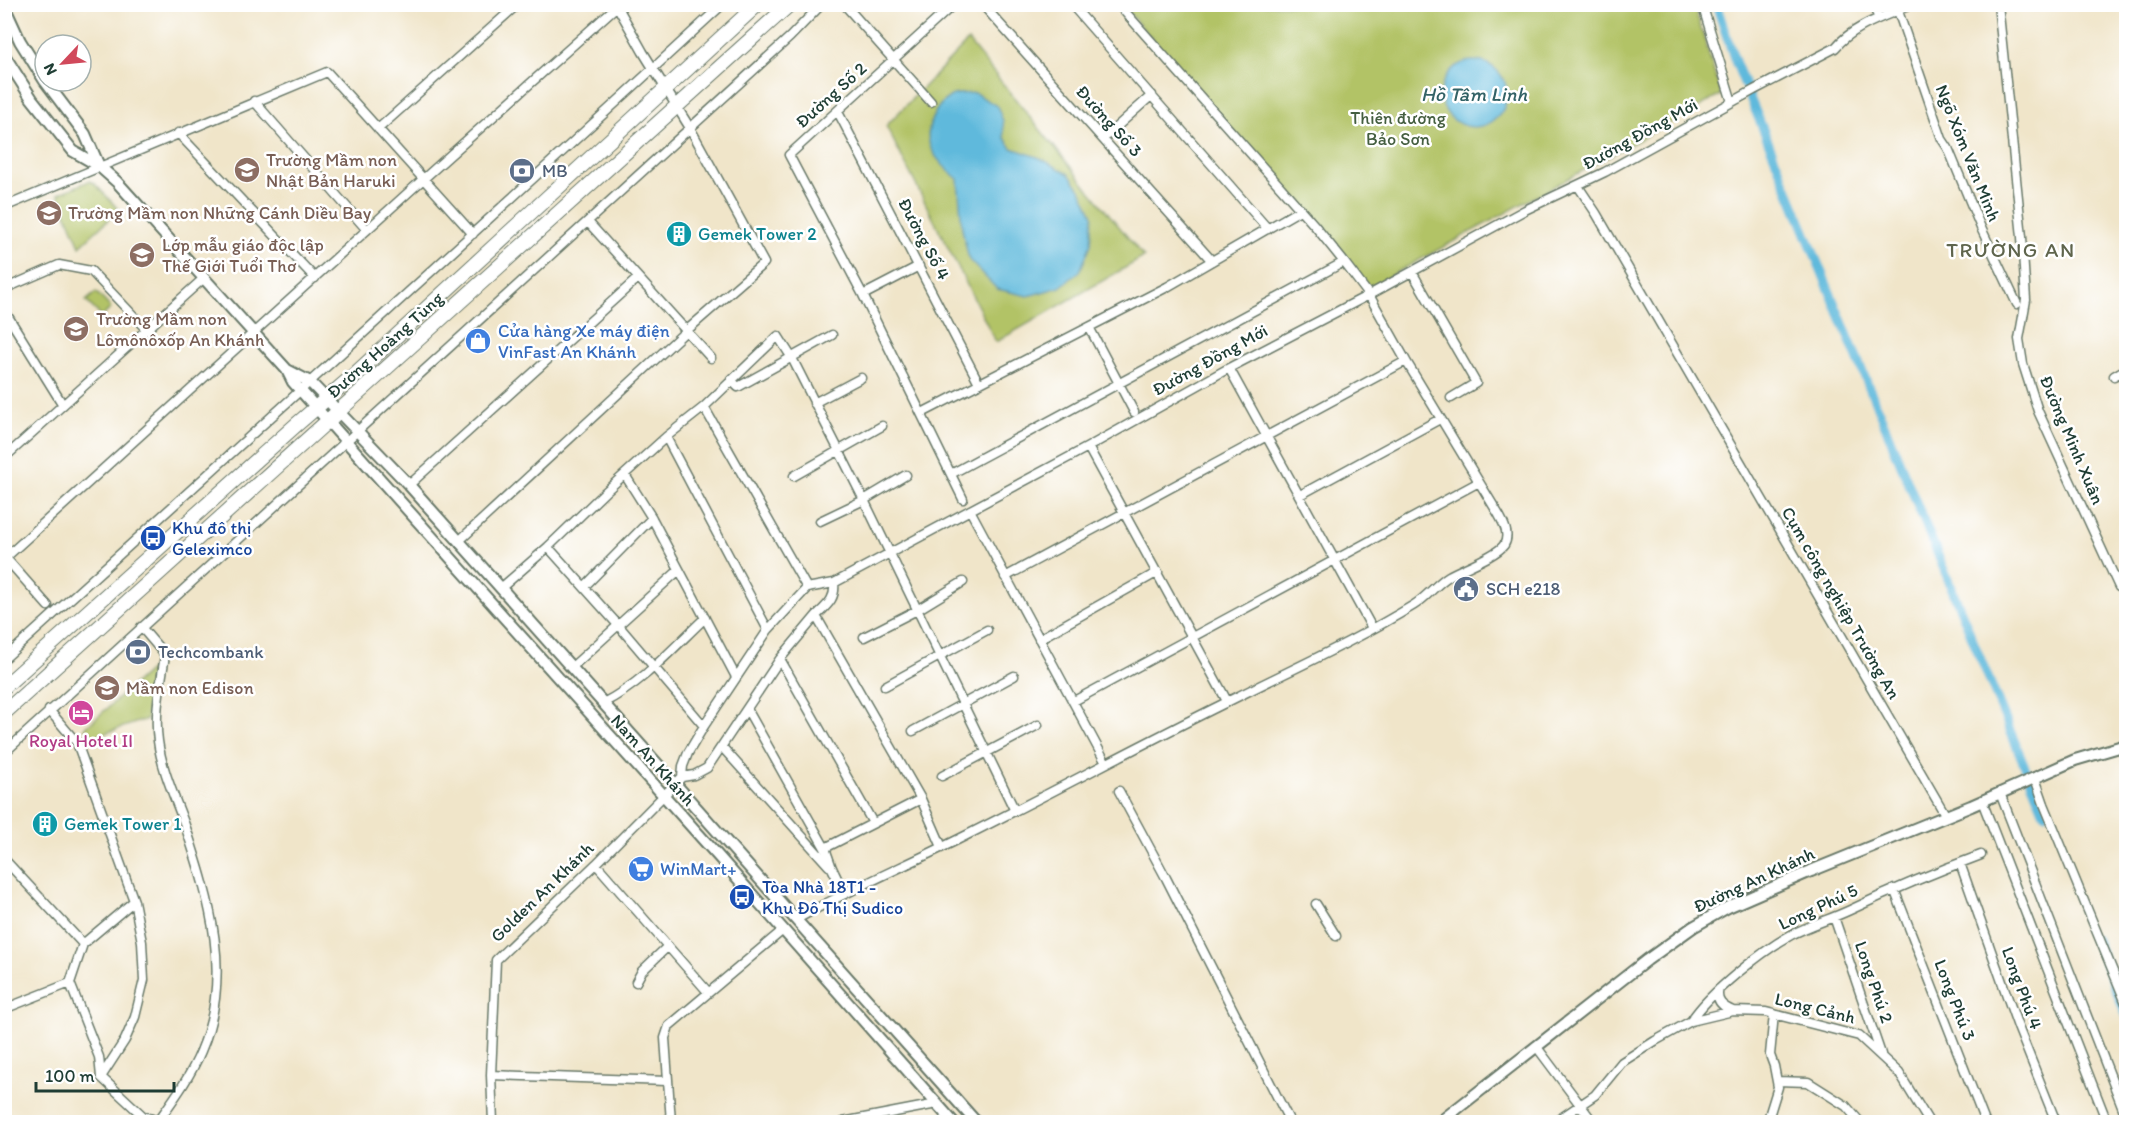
<svg xmlns="http://www.w3.org/2000/svg" width="2131" height="1127" viewBox="0 0 2131 1127" font-family="Itim,sans-serif">
<style>
.green{fill:#b2c366;stroke:#68804d;stroke-width:1.5}
.water{fill:#5fb9dc;stroke:#3f7b88;stroke-width:1.5}
.lines{fill:none;stroke-linecap:round;stroke-linejoin:round}
.canal{stroke:#5fb9dc;stroke-width:9}
.minor-casing{stroke:#687868;stroke-width:11}
.tertiary-casing{stroke:#687868;stroke-width:14}
.primary-casing{stroke:#687868;stroke-width:16}
.minor{stroke:#fff;stroke-width:8}
.tertiary{stroke:#fff;stroke-width:10}
.primary{stroke:#fff;stroke-width:14}
.labels{text-anchor:middle;dominant-baseline:central;stroke-width:5;stroke-linejoin:round;paint-order:stroke}
.street-label{font-size:18px;fill:#1f3d34;stroke:#fff}
.park-label{font-size:18px;fill:#445e40;stroke:#fff}
.education-label{font-size:18px;fill:#785e54;stroke:#fff;text-anchor:start}
.service-label{font-size:18px;fill:#4e5e75;stroke:#fff;text-anchor:start}
.culture-label{font-size:18px;fill:#0d838f;stroke:#fff;text-anchor:start}
.shop-label{font-size:18px;fill:#366cbe;stroke:#fff;text-anchor:start}
.transit-label{font-size:18px;fill:#164399;stroke:#fff;text-anchor:start}
.hotel-label{font-size:18px;fill:#b23c85;stroke:#fff}
.water-label{font-size:20px;font-style:italic;fill:#326266;stroke:#fff}
.quarter-label{font-size:21px;letter-spacing:1.5px;fill:#5f654d;stroke:#fff}
</style>
<rect width="100%" height="100%" fill="#fff"/>
<filter id="ink" filterUnits="userSpaceOnUse"><feTurbulence type="fractalNoise" baseFrequency=".0167" numOctaves="2"/><feDisplacementMap in="SourceGraphic" scale="12" xChannelSelector="R" yChannelSelector="G"/><feConvolveMatrix kernelMatrix="1 2 1 2 8 2 1 2 1" color-interpolation-filters="sRGB"/></filter>
<filter id="wash" filterUnits="userSpaceOnUse"><feTurbulence type="fractalNoise" baseFrequency=".008" numOctaves="4" result="noise"/><feDisplacementMap in="SourceGraphic" scale="24" xChannelSelector="R" yChannelSelector="G"/><feGaussianBlur stdDeviation="1.35" result="paint"/><feColorMatrix in="noise" values="0 0 0 0 0 0 0 0 0 0 0 0 0 0 0 0 0 1.4 0 .05"/><feComposite in="paint" operator="in"/></filter>
<g filter="url(#wash)">
<rect width="100%" height="100%" fill="#f0e5c9"/>
<path class="green" d="M1122 5H1694L1721 95 1370 287Z
M968 41 1144 257 996 342 886 126Z
M89 181 94 183 119 210 80 246 58 194Z
M96 292 111 308 102 317 86 301Z
M152 668 147 696V719L97 736H86L85 728Z"/>
<path class="water" d="M1441 94a33 33 0 1 1 66 0a33 33 0 1 1-66 0Z
M975 93 997 106 1003 121 1004 137 1012 148 1040 158 1069 174 1082 192 1093 215 1091 244 1080 271 1060 287 1028 296 997 289 969 260 962 229 958 179C948 171 938 162 932 150 922 132 934 106 951 96 957 93 968 94 975 93Z"/>
<g class="lines">
<path class="canal" d="M1716 4 1735 61 2044 813
M2096 940 2126 1015"/>
</g>
</g>
<g filter="url(#ink)">
<g class="lines">
<g class="minor-casing">
<path id="minor" d="M844 4 931 102
M954 4 789 155 863 295 963 499
M982 4 1212 261
M1071 4 1268 229
M1702 4 1732 102
M1872 4 1879 18
M1998 4 2022 237 2026 300 2019 339 2023 364 2038 411 2119 587 2126 591
M1898 11 1942 139 1948 148 1981 228 2017 304
M254 101 367 230
M838 112 979 383
M378 129 518 4
M178 133 315 278
M1103 139 1152 95
M1578 186 1596 213 1946 816
M4 207 327 72 473 234
M588 222 711 358
M1412 272 1476 383 1451 398
M4 289 59 265 91 271 147 330
M863 295 919 266
M4 310 63 405
M1089 327 1134 412
M1229 368 1372 628
M2114 376 2126 369
M731 380 738 387 832 335
M814 403 861 378
M704 407 807 588
M922 413 1167 287 1300 210
M666 437 768 630
M1088 447 1227 701
M4 458 204 278
M951 474 1344 262
M625 475 652 518 736 677
M794 476 882 426
M409 485 638 278
M1300 495 1440 419
M970 510 1106 763
M820 521 864 500 906 475
M459 541 686 331 764 263 690 128 643 52 616 4
M548 547 619 626 704 726
M4 556 48 606
M4 559 411 190 617 6
M1005 577 1406 361
M834 583C836 599 827 605 816 616L921 799 942 847
M584 587 652 518
M501 588 548 547 605 492 666 437 704 407 778 336 792 358 864 500 1015 811
M864 637 917 610 963 582
M1039 639 1158 572
M4 659C245 441 485 224 723 4
M780 659 873 823
M572 667 679 570
M885 686 987 630
M1074 701 1479 482
M603 703C643 683 673 648 705 618
M747 709 825 848 832 868 844 893
M49 710 77 743 134 901 142 942 144 980 135 1017 125 1040 101 1077
M913 731 1014 676
M722 747 829 866
M4 753 790 37 822 4
M942 776 1038 725
M2037 776 2036 781 2044 804 2126 1003
M682 777 694 775 707 768 780 659 816 616
M1119 791 1166 878 1290 1122
M2000 793 2126 1116
M1982 801 2107 1122
M825 848 921 799
M4 859 83 944
M1960 863 2018 1027 2056 1122
M596 864 708 992
M1894 889 1985 1122
M1316 904 1336 936
M1834 917 1881 1054
M797 919C852 888 910 864 967 835 1053 792 1138 746 1225 703 1288 671 1354 642 1414 605 1427 597 1436 584 1449 576 1461 569 1496 556 1504 545 1510 535 1504 524 1499 515L1406 361 1369 295 1344 262 1315 226 1118 4
M636 982 642 971 668 946
M70 983 99 1057 101 1077 143 1116 155 1120 161 1117C176 1096 191 1075 201 1051 233 976 210 901 186 828 176 800 162 771 158 741 154 713 161 683 165 655L141 627
M1719 989C1715 1001 1723 1007 1733 1011
M4 1009 70 983 83 944 134 901
M1691 1021C1709 993 1762 951 1791 935 1810 925 1831 919 1850 910 1894 889 1935 872 1981 855
M1536 1046 1593 1122
M491 1075 667 1081
M1777 1081 1808 1082 1846 1106 1860 1122
M493 1122 491 1075 496 960 596 864 682 777 683 766 688 753 704 726 768 630 807 588 834 583 1088 447 1229 368 1369 295 1525 210 1605 172 1754 90 1835 48C1854 25 1886 16 1913 4
M671 1122 665 1038 669 1026 783 930
M843 1122 937 1104
M1555 1122 1595 1095 1622 1062 1655 1041 1691 1021 1733 1011 1766 1012 1859 1036 1899 1073 1929 1122
M1773 1122 1769 1116 1778 1087 1774 1066 1770 1055 1774 1014"/>
</g>
<g class="tertiary-casing">
<path id="tertiary" d="M4 6 20 41 45 81
M4 55 32 99 73 151 99 166 117 182 287 370 293 382 718 856 953 1122
M45 81 85 134 99 166
M287 370 310 382 409 485 976 1122
M1440 1122 1647 960 1693 927 1728 907 1811 871 1971 806 2075 760 2126 745"/>
</g>
<g class="primary-casing">
<path id="primary" d="M4 687 296 425 354 375 758 4
M4 713 790 4"/>
</g>
<use href="#minor" class="minor"/>
<use href="#tertiary" class="tertiary"/>
<use href="#primary" class="primary"/>
</g>
</g>
<defs>
<g id="school-disc" transform="scale(1.35)"><circle r="9.5" fill="#8d6e63" stroke="#fff"/><path d="M0-5L7-2L0 1L-7-2ZM-4 1L0 2.5L4 1V4Q0 6-4 4Z" fill="#fff"/></g>
<g id="bank-disc" transform="scale(1.35)"><circle r="9.5" fill="#5c6f8a" stroke="#fff"/><path d="M-6-4H6V4H-6ZM0-2.3a2.3 2.3 0 1 0 0 4.6a2.3 2.3 0 1 0 0-4.6Z" fill="#fff"/></g>
<g id="building-disc" transform="scale(1.35)"><circle r="9.5" fill="#0f9aa8" stroke="#fff"/><path d="M-4-6H4V6H1V3H-1V6H-4ZM-2.5-4.3h1.7v1.8h-1.7ZM.8-4.3h1.7v1.8H.8ZM-2.5-1h1.7V.8h-1.7ZM.8-1h1.7V.8H.8Z" fill="#fff"/></g>
<g id="shop-disc" transform="scale(1.35)"><circle r="9.5" fill="#3f7fe0" stroke="#fff"/><path d="M-5-2.5h2.3a2.7 3.5 0 0 1 5.4 0H5L5.5 6h-11ZM-1.5-2.5h3a1.5 2.3 0 0 0-3 0Z" fill="#fff"/></g>
<g id="bus-disc" transform="scale(1.35)"><circle r="9.5" fill="#1a4fb4" stroke="#fff"/><path d="M-5-6H5V4H4V6H2V4H-2V6H-4V4H-5ZM-3.5-4V0h7V-4ZM-3.5 1.2v1.5H-2V1.2ZM2 1.2v1.5H3.5V1.2Z" fill="#fff"/></g>
<g id="civic-disc" transform="scale(1.35)"><circle r="9.5" fill="#5c6f8a" stroke="#fff"/><path d="M-.6-6.5H3V-4.5H.6V-3L4-1V1h2V6H-6V1h2V-1L-.6-3ZM-1.2 2.5V6h2.4V2.5Z" fill="#fff"/></g>
<g id="hotel-disc" transform="scale(1.35)"><circle r="9.5" fill="#d1479c" stroke="#fff"/><path d="M-6-4.5h1.5V1H6V5H4.5V3h-9V5H-6ZM-4 0a1.8 1.8 0 1 1 3.6 0ZM.5 0V-2.5h3Q6-2.5 6 0Z" fill="#fff"/></g>
<g id="supermarket-disc" transform="scale(1.35)"><circle r="9.5" fill="#3f7fe0" stroke="#fff"/><path d="M-6-5.5h2.5l.6 2H6L4.5 2H-2.5L-4.4-4H-6ZM-1.5 3.2a1.3 1.3 0 1 0 .1 0ZM3 3.2a1.3 1.3 0 1 0 .1 0Z" fill="#fff"/></g>
</defs>
<g fill-rule="evenodd">
<use href="#school-disc" x="247" y="170"/>
<use href="#bank-disc" x="522" y="171"/>
<use href="#school-disc" x="49" y="213"/>
<use href="#building-disc" x="679" y="234"/>
<use href="#school-disc" x="142" y="255"/>
<use href="#school-disc" x="76" y="329"/>
<use href="#shop-disc" x="478" y="341"/>
<use href="#bus-disc" x="153" y="538"/>
<use href="#civic-disc" x="1466" y="589"/>
<use href="#bank-disc" x="138" y="652"/>
<use href="#school-disc" x="107" y="688"/>
<use href="#hotel-disc" x="81" y="713"/>
<use href="#building-disc" x="45" y="824"/>
<use href="#supermarket-disc" x="641" y="869"/>
<use href="#bus-disc" x="742" y="897"/>
</g>
<g class="labels">
<g class="street-label">
<text transform="translate(831 95) rotate(-42)">Đường Số 2</text>
<text transform="translate(1109 121) rotate(48)">Đường Số 3</text>
<text transform="translate(1640 134) rotate(-29)">Đường Đồng Mới</text>
<text transform="translate(1968 153) rotate(68)">Ngõ Xóm Văn Minh</text>
<text transform="translate(924 239) rotate(62)">Đường Số 4</text>
<text transform="translate(385 345) rotate(-42)">Đường Hoàng Tùng</text>
<text transform="translate(1210 360) rotate(-29)">Đường Đồng Mới</text>
<text transform="translate(2072 440) rotate(67)">Đường Minh Xuân</text>
<text transform="translate(1841 603) rotate(60)">Cụm công nghiệp Trường An</text>
<text transform="translate(653 760) rotate(48)">Nam An Khánh</text>
<text transform="translate(1754 880) rotate(-25)">Đường An Khánh</text>
<text transform="translate(542 892) rotate(-44)">Golden An Khánh</text>
<text transform="translate(1818 907) rotate(-25)">Long Phú 5</text>
<text transform="translate(1874 982) rotate(71)">Long Phú 2</text>
<text transform="translate(2022 988) rotate(70)">Long Phú 4</text>
<text transform="translate(1955 1000) rotate(69)">Long Phú 3</text>
<text transform="translate(1815 1008) rotate(14)">Long Cảnh</text>
</g>
<g class="park-label">
<text x="1398" y="118">Thiên đường<tspan x="1398" dy="21">Bảo Sơn</tspan></text>
</g>
<g class="education-label">
<text x="266" y="160">Trường Mầm non<tspan x="266" dy="21">Nhật Bản Haruki</tspan></text>
<text x="68" y="213">Trường Mầm non Những Cánh Diều Bay</text>
<text x="162" y="245">Lớp mẫu giáo độc lập<tspan x="162" dy="21">Thế Giới Tuổi Thơ</tspan></text>
<text x="96" y="319">Trường Mầm non<tspan x="96" dy="21">Lômônôxốp An Khánh</tspan></text>
<text x="126" y="688">Mầm non Edison</text>
</g>
<g class="service-label">
<text x="542" y="171">MB</text>
<text x="1486" y="589">SCH e218</text>
<text x="158" y="652">Techcombank</text>
</g>
<g class="culture-label">
<text x="698" y="234">Gemek Tower 2</text>
<text x="64" y="824">Gemek Tower 1</text>
</g>
<g class="shop-label">
<text x="498" y="331">Cửa hàng Xe máy điện<tspan x="498" dy="21">VinFast An Khánh</tspan></text>
<text x="660" y="869">WinMart+</text>
</g>
<g class="transit-label">
<text x="172" y="528">Khu đô thị<tspan x="172" dy="21">Geleximco</tspan></text>
<text x="762" y="887">Tòa Nhà 18T1 -<tspan x="762" dy="21">Khu Đô Thị Sudico</tspan></text>
</g>
<g class="hotel-label">
<text x="81" y="741">Royal Hotel II</text>
</g>
<g class="water-label">
<text x="1474" y="94">Hồ Tâm Linh</text>
</g>
<g class="quarter-label">
<text x="2011" y="249">TRƯỜNG AN</text>
</g>
</g>
<rect width="2131" height="1127" fill="none" stroke="#fff" stroke-width="24"/>
<g transform="translate(63 63) rotate(244)"><circle r="28" fill="#ffffff" stroke="#a5b1ae" stroke-width="1.5"/>
<path d="M0-4.5L10 22L0 15L-10 22Z" fill="#d1495b"/>
<text y="-9" font-size="16" font-weight="bold" text-anchor="middle" fill="#1f3d34">N</text>
</g>
<path d="M36 1082v9h138v-9" fill="none" stroke="#1f3d34" stroke-width="3"/>
<text x="45" y="1082" font-size="18" fill="#1f3d34" stroke="#ffffff" stroke-width="4.5" paint-order="stroke">100 m</text>
</svg>
